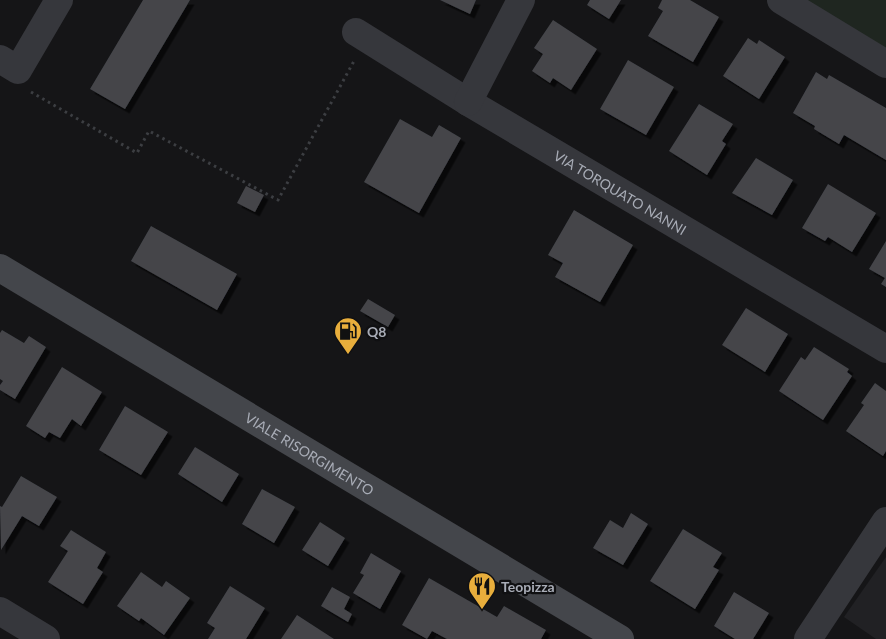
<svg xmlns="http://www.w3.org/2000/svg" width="886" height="639" viewBox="0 0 886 639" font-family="Lato,sans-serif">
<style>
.built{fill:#212124}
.green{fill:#1f2620}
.building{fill:#44454a;filter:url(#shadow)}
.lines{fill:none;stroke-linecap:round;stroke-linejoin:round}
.path{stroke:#3c3e42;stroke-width:3;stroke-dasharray:2.5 4;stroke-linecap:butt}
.street{stroke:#36373c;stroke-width:28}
.secondary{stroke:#44464b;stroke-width:28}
.labels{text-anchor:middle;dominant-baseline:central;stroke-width:4.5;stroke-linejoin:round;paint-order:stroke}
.street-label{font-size:14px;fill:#a8acb6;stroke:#101012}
.poi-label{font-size:14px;font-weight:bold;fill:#a8acb6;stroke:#101012;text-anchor:start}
</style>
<defs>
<filter id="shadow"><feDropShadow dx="4.5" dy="4.5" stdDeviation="0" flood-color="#0009"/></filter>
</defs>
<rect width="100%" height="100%" fill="#151517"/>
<path class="built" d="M886 557V639H876L844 617Z"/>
<path class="green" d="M799 0H886V53Z"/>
<path class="building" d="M143 0H190L125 109 90 89Z
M440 0H476L470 14Z
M590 0H621L609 19 587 5Z
M662 0H690L719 17 693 62 648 36 663 11 658 8Z
M553 20 597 49 571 90 553 78 550 83 532 71 543 54 534 48Z
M748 38 757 44 759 40 785 57 759 99 723 76Z
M628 60 674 87 646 135 600 109Z
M816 72 827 79 829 75 886 108V160L844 135 839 144 814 129 815 126 793 113Z
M699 104 733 124 722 141 726 144 707 175 669 151Z
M400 119 432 137 439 125 461 138 419 213 364 182Z
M756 158 793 180 772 215 732 193Z
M828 184 876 213 852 252 828 237 825 241 802 228Z
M246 186 264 195 255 212 237 203Z
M574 210 633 245 600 302 555 277 563 263 548 255Z
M151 226 237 274 217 310 131 261Z
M886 241V287L881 284 885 278 869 269Z
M368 299 395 315 388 327 360 311Z
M746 308 788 334 765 372 722 345Z
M2 330 24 343 29 336 46 347 15 399 0 390V385L3 381 0 379V333Z
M814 347 849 369 847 372 852 376 823 420 779 391 801 357 805 360Z
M62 367 102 392 81 426 72 419 60 438 49 432 45 438 26 426Z
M875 383 886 391V451L883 456 846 431 864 405 861 403Z
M125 406 168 432 141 475 99 450Z
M195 447 239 474 222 502 178 474Z
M21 476 57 497 39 526 22 516 1 550 0 506 2 507Z
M262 489 295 507 274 543 242 524Z
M631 513 648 524 623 565 593 548 610 520 623 528Z
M320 522 345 538 328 566 302 550Z
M683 529 722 553 713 567 719 570 695 609 650 581Z
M71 530 106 552 97 568 103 572 83 604 48 582 68 551 60 546Z
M371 553 401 571 380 609 353 593 364 575 360 573Z
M141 572 162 587 166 581 190 598 164 635 141 618 139 621 117 606Z
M429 578 497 617 504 606 546 630 541 639H447L432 631 427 639 402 625Z
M230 586 265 608 246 639H208L215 628 207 623Z
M332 587 350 597 344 609 352 614 348 622 321 606Z
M734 592 769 613 753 639H735L714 626Z
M297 615 334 639H281Z"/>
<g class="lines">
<path class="path" d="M31 92 137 153 149 131 278 200 354 61"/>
<g class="street">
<path d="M781 0 886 64"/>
<path id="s1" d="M356 32 468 102 886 349"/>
<path d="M0 59 18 70 59 0"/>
<path d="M468 102 521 0"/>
<path d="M0 611 46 639"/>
<path d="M808 639 886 521"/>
</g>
<path class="secondary" id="s2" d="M0 268 620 639"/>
</g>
<defs>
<g id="fuel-pin" transform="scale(1.4375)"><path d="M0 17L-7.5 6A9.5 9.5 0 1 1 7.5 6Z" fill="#e8ae3c" stroke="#101012"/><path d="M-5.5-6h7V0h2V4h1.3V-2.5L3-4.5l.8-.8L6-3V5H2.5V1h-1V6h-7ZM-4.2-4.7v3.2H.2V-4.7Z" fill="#111"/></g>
<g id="restaurant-pin" transform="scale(1.4375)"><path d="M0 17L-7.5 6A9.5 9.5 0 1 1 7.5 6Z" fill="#e8ae3c" stroke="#101012"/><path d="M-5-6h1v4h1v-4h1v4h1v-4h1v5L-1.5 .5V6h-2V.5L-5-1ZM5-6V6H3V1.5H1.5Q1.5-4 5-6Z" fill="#111"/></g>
</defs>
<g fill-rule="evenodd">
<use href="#fuel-pin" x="348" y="331"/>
<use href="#restaurant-pin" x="482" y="586"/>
</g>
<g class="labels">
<g class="street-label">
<text stroke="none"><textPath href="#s1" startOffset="309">VIA TORQUATO NANNI</textPath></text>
<text stroke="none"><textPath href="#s2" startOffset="361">VIALE RISORGIMENTO</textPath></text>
</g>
<g class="poi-label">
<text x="367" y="331">Q8</text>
<text x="501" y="586">Teopizza</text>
</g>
</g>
</svg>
